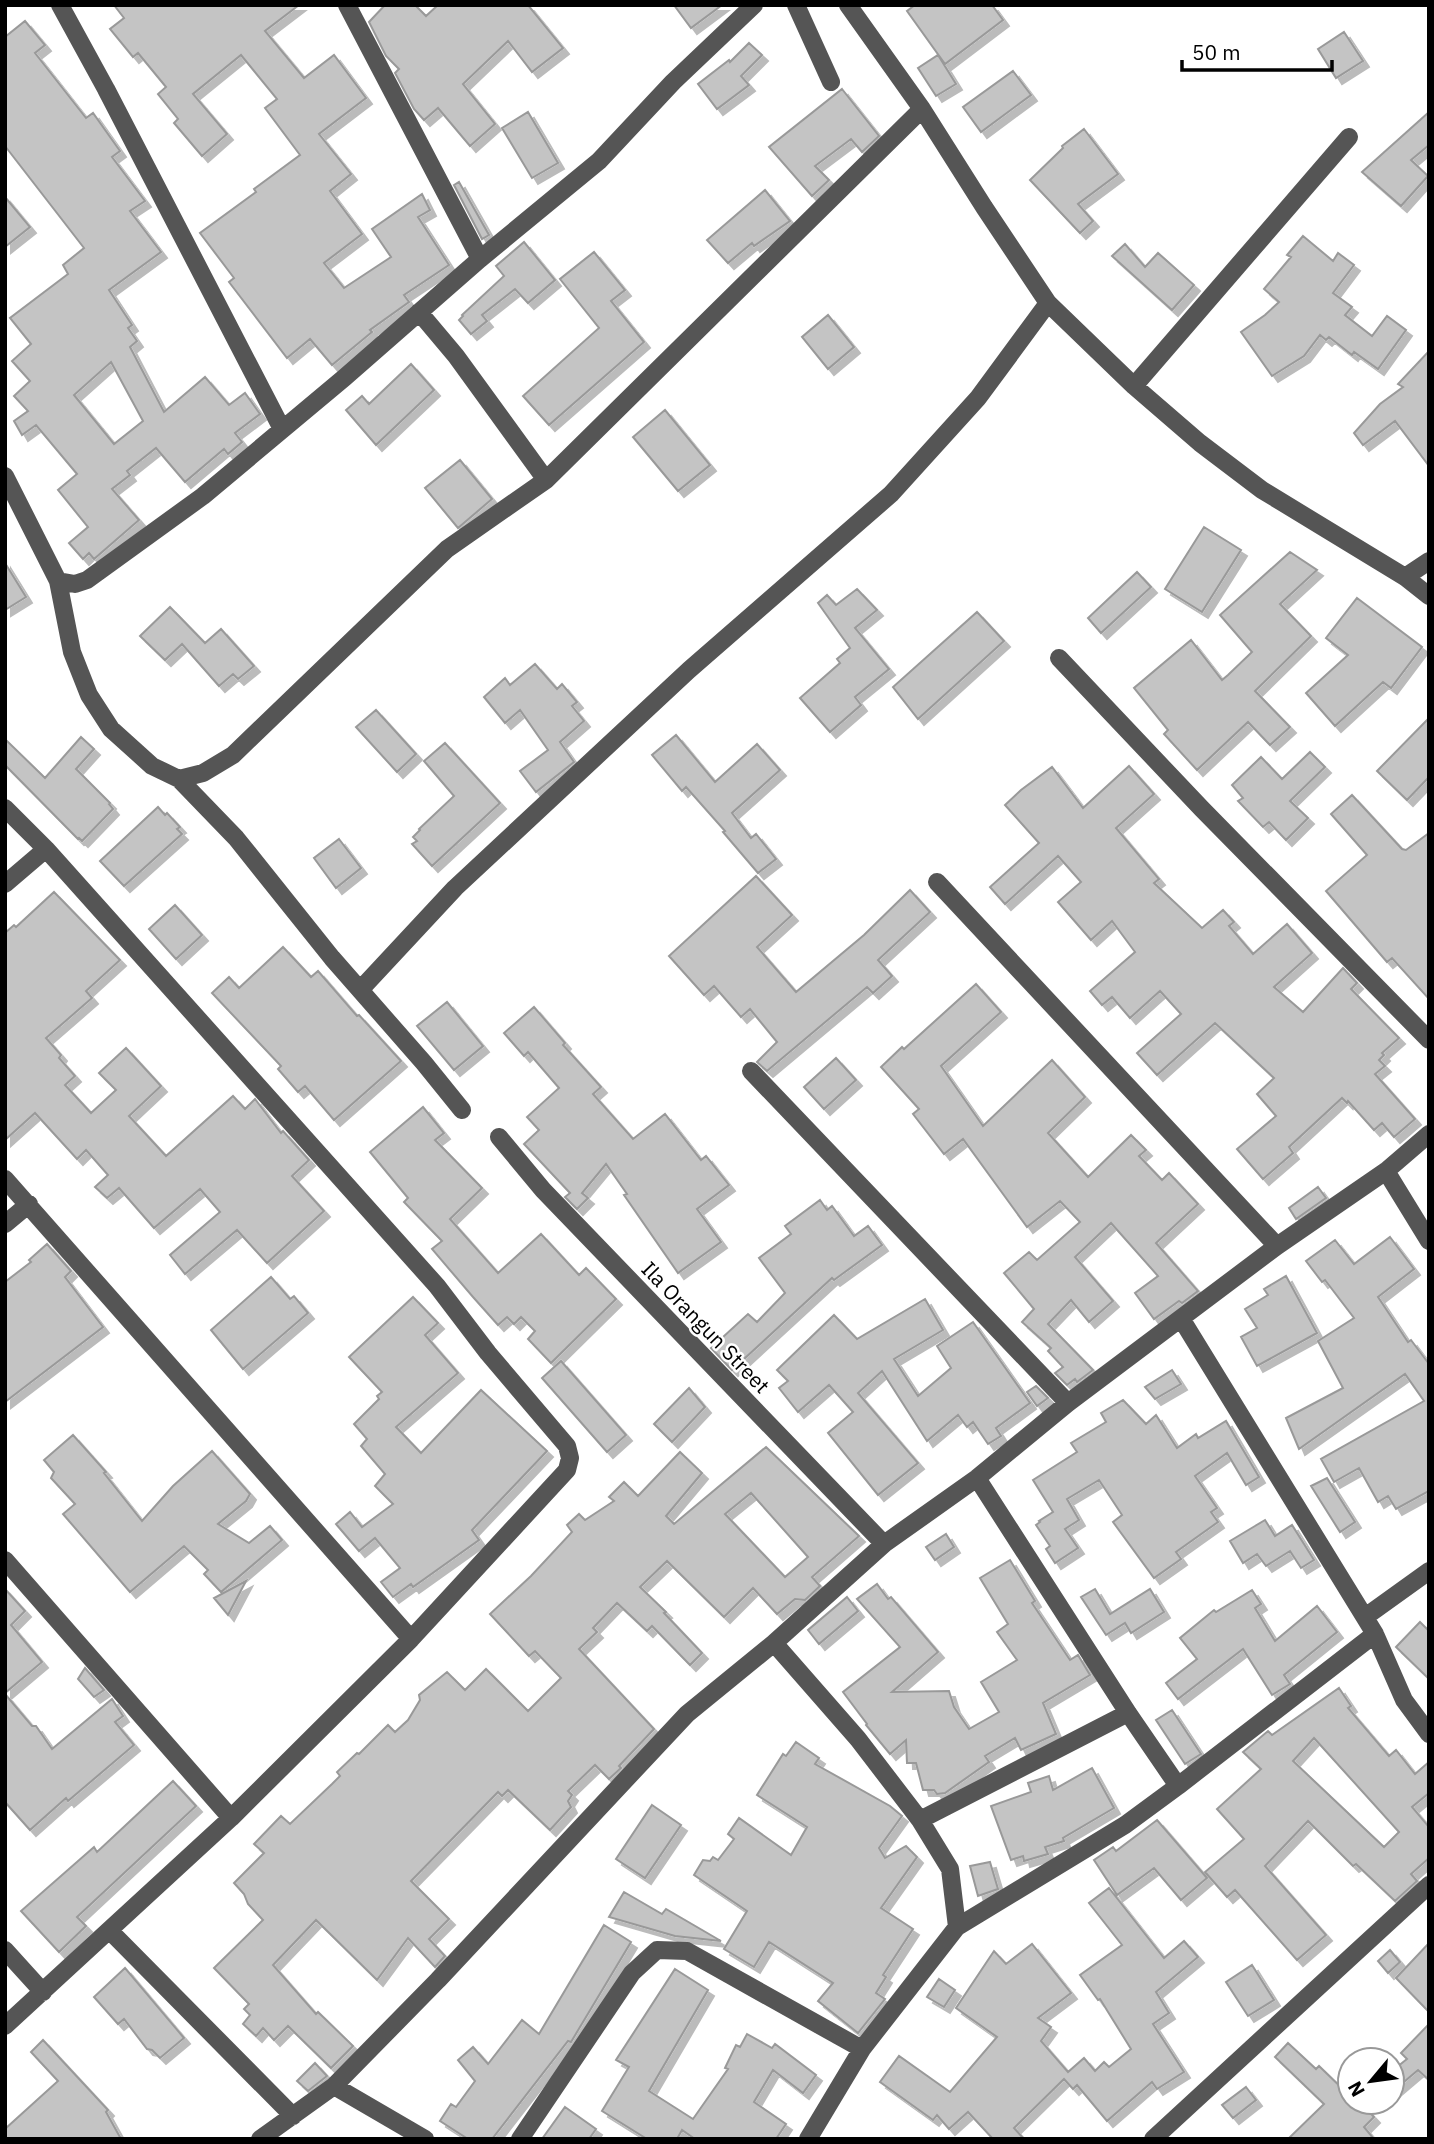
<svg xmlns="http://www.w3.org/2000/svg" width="1434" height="2144" viewBox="0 0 1434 2144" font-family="'IBM Plex Sans',sans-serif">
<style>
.building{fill:#c4c4c4;stroke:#999;stroke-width:2;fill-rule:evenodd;filter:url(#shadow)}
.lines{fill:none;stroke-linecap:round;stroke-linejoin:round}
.minor{stroke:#555;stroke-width:18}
.labels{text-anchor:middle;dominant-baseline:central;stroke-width:5;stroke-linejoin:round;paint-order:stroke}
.street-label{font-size:21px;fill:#000;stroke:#fff}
</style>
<defs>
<filter id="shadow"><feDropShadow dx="6" dy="6" stdDeviation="0" flood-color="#0004"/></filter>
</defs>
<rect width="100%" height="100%" fill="#fff"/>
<path class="building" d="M114 5H299L265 31 304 78 334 55 366 98 319 134 351 174 330 191 362 234 324 263 344 288 391 257 372 229 422 194 430 210 418 217 449 265 404 295 409 302 370 330 372 332 332 365 310 339 287 358 229 282 234 278 200 233 256 192 254 189 300 155 265 108 277 99 241 55 193 94 227 134 202 156 174 123 178 119 158 94 166 87 138 53 133 57 110 29 124 18Z
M385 5H415L426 16 438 5H528L563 48 532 72 508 41 463 84 495 124 470 146 438 108 424 120 414 109 395 73 399 69 386 56 369 22Z
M674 5H722L691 28Z
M915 5H992L1003 20 945 64 907 11Z
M25 21 45 45 35 53 86 118 93 113 120 151 112 157 145 201 130 211 161 252 109 290 132 325 128 328 137 341 130 347 164 412 205 377 229 405 245 393 260 414 235 433 242 442 228 454 224 449 185 482 156 448 127 471 130 475 112 489 139 520 94 559 89 553 83 559 69 543 88 527 58 490 77 474 36 425 22 435 14 421 28 411 14 396 30 381 12 361 31 344 10 318 68 274 63 265 84 248 5 146V37ZM111 362 143 421 114 444 74 395Z
M1344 32 1363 61 1336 78 1318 49Z
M749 43 762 55 741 76 749 85 717 109 698 84 729 60 730 62Z
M938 55 956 84 936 96 918 68Z
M1013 71 1031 95 981 132 963 107Z
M842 89 879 136 862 152 851 139 815 166 829 180 812 196 769 147Z
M528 112 558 163 532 178 502 128Z
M1429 112V145L1411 160 1428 176 1401 206 1362 172Z
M1084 129 1118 174 1078 204 1093 221 1080 233 1030 180 1063 148 1062 146Z
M459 182 489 235 482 239 454 185Z
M765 190 790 221 754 246 752 243 728 263 707 240Z
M5 197 30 227 5 247Z
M1303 236 1333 261 1338 253 1354 265 1333 293 1352 307 1345 315 1372 336 1387 316 1406 330 1378 369 1354 352 1352 355 1329 337 1326 340 1320 335 1304 356 1272 376 1241 332 1265 315 1279 302 1264 289 1291 257 1287 255Z
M524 242 555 280 528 303 515 289 482 315 487 321 471 334 459 320 463 316 462 315 504 276 496 266Z
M1125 244 1145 267 1158 253 1194 285 1172 310 1112 256Z
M594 252 625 290 611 301 644 342 549 425 523 396 599 328 560 279Z
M828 315 854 347 828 369 802 337Z
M1429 351V466L1395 421 1363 445 1354 433 1380 404 1403 387 1398 384Z
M411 364 434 390 376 445 346 410 362 396 369 404Z
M665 410 710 465 678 491 633 437Z
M460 460 492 499 458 528 425 488Z
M1204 527 1241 550 1202 612 1165 589Z
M1290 552 1317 570 1280 604 1311 636 1255 691 1290 727 1270 745 1248 722 1197 770 1164 734 1168 730 1134 688 1191 640 1222 680 1228 675 1252 652 1220 615Z
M5 563 26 597 5 610Z
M1137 572 1151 587 1101 633 1088 618Z
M857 589 877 610 855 628 889 669 855 697 861 705 830 732 800 698 840 663 837 659 850 648 818 603 827 595 836 605Z
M1357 598 1422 647 1391 688 1383 682 1335 726 1306 693 1348 655 1326 638Z
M170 607 205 643 221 629 254 666 238 679 233 674 219 686 182 644 165 660 140 636Z
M977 612 1004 641 918 719 893 687Z
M535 664 557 689 562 684 577 702 572 706 584 721 560 742 574 762 536 792 520 771 548 750 520 710 505 723 484 697 505 678 510 685Z
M376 710 416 754 397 772 356 727Z
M1429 718V777L1407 800 1377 771Z
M676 735 715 782 757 744 780 770 732 813 751 838 756 834 776 859 758 873 723 832 725 831 686 787 682 791 652 755Z
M81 737 94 749 76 769 110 803 109 804 113 809 82 841 79 838 78 839 5 765V739L45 778Z
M445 743 500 803 432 866 412 844 417 841 413 837 420 830 419 829 454 796 424 761Z
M1310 752 1325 767 1290 801 1308 818 1286 840 1269 822 1263 827 1238 801 1243 798 1232 785 1261 757 1282 779Z
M1129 766 1154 794 1116 828 1159 879 1154 883 1202 928 1223 910 1234 922 1229 926 1253 954 1287 924 1312 953 1274 987 1303 1012 1343 968 1357 983 1351 989 1399 1038 1382 1053 1384 1055 1379 1060 1385 1066 1375 1074 1415 1119 1394 1137 1382 1123 1374 1130 1348 1101 1347 1103 1342 1098 1289 1147 1293 1153 1263 1179 1237 1149 1276 1116 1257 1094 1274 1078 1215 1023 1157 1075 1137 1053 1181 1014 1160 991 1130 1018 1112 997 1102 1005 1090 991 1135 952 1112 921 1091 940 1058 902 1081 882 1058 856 1005 904 990 887 1039 843 1005 805 1021 790 1052 767 1083 808Z
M1352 795 1402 849 1406 850 1429 833V999L1392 958 1387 962 1326 891 1367 855 1331 814Z
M158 807 165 815 167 813 180 827 177 829 182 834 124 886 100 861Z
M339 839 361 868 336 888 314 858Z
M756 876 792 915 757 947 796 992 864 935 910 890 930 912 878 960 892 976 873 993 867 987 767 1071 757 1062 777 1042 750 1009 741 1017 714 986 704 995 669 956Z
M54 892 120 960 86 991 92 998 46 1038 61 1055 59 1058 75 1076 65 1085 91 1113 116 1090 99 1073 126 1048 161 1086 129 1116 166 1156 233 1096 245 1109 255 1099 281 1133 283 1131 309 1160 292 1176 324 1211 267 1263 237 1230 185 1274 170 1255 220 1212 200 1189 154 1228 119 1188 107 1198 95 1187 108 1175 86 1150 77 1159 35 1113 5 1140V933L14 925 16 927Z
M175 905 202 935 176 959 149 929Z
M283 947 311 977 318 971 357 1016 359 1015 401 1061 334 1120 305 1086 298 1092 278 1069 281 1066 212 993 229 977 239 988Z
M976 984 1001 1012 941 1066 983 1126 1052 1060 1085 1097 1048 1133 1088 1177 1131 1135 1146 1150 1139 1156 1162 1180 1169 1173 1198 1204 1156 1243 1198 1291 1182 1303 1179 1301 1154 1319 1135 1293 1158 1276 1111 1223 1075 1257 1113 1301 1089 1322 1071 1300 1048 1324 1093 1370 1077 1382 1075 1379 1067 1385 1055 1373 1063 1367 1048 1351 1051 1348 1022 1322 1034 1309 1004 1273 1029 1252 1037 1260 1080 1222 1060 1201 1027 1227 963 1139 944 1154 913 1114 919 1109 881 1067 902 1047 904 1049Z
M447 1002 483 1046 454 1070 417 1026Z
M534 1007 565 1043 563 1045 601 1087 593 1094 633 1139 665 1114 701 1160 706 1156 729 1185 697 1209 721 1242 678 1273 624 1195 627 1194 606 1164 582 1193 588 1198 577 1209 565 1197 570 1193 524 1144 539 1130 527 1117 559 1088 528 1052 524 1056 504 1033Z
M836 1058 856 1080 824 1109 804 1087Z
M423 1107 444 1133 435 1140 482 1188 450 1219 498 1273 541 1234 579 1275 586 1268 616 1299 551 1363 528 1339 535 1331 521 1317 514 1324 507 1317 498 1325 473 1297 432 1249 442 1241 404 1202 408 1198 370 1152Z
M1318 1187 1326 1198 1296 1219 1289 1208Z
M820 1200 827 1210 832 1206 854 1236 868 1226 882 1245 834 1280 832 1278 732 1370 711 1348 748 1314 757 1322 785 1293 759 1258 791 1234 785 1226Z
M1390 1237 1414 1269 1378 1297 1408 1342 1411 1340 1429 1364V1491L1396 1509 1388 1496 1378 1502 1359 1468 1334 1482 1321 1459 1424 1401 1405 1374 1299 1449 1286 1418 1343 1388 1318 1341 1354 1318 1325 1280 1322 1282 1306 1261 1335 1240 1354 1264Z
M47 1244 71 1271 65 1277 103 1327 5 1402V1282L31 1262 29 1260Z
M1286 1276 1317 1333 1257 1366 1241 1337 1257 1328 1245 1309 1268 1295 1264 1289Z
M271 1277 290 1299 294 1296 308 1313 243 1369 211 1330Z
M413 1297 438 1323 425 1335 458 1373 396 1427 421 1453 481 1390 547 1451 472 1530 479 1540 413 1587 411 1584 393 1597 381 1582 400 1568 375 1538 359 1551 336 1524 350 1512 362 1527 393 1504 375 1486 385 1474 361 1446 367 1439 354 1424 379 1399 377 1396 382 1392 349 1357Z
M925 1299 943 1330 894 1359 918 1396 951 1368 937 1346 973 1322 1030 1403 996 1428 1001 1436 988 1444 973 1422 967 1427 958 1415 927 1441 882 1371 858 1393 918 1463 878 1495 828 1433 853 1412 829 1385 798 1412 779 1388 788 1381 777 1370 834 1315 857 1339Z
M561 1361 626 1435 607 1452 542 1378Z
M1172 1370 1181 1384 1155 1399 1145 1387Z
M1036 1386 1048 1398 1037 1406 1027 1392Z
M689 1388 705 1407 672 1442 654 1424Z
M1123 1400 1146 1424 1156 1415 1177 1448 1196 1434 1198 1438 1226 1421 1259 1477 1246 1485 1227 1453 1195 1476 1217 1508 1211 1512 1218 1522 1176 1552 1181 1559 1154 1578 1113 1522 1122 1515 1099 1480 1067 1499 1079 1520 1065 1529 1078 1548 1055 1563 1046 1549 1050 1546 1036 1525 1040 1522 1039 1521 1053 1512 1033 1480 1077 1452 1071 1443 1106 1422 1101 1413Z
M73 1435 106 1472 104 1473 142 1521 173 1486 212 1451 250 1494 246 1501 218 1524 249 1543 270 1526 282 1540 221 1592 204 1574 208 1570 184 1546 130 1592 63 1514 75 1504 51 1478 54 1472 44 1460Z
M766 1447 859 1536 812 1577 820 1586 805 1600 795 1599 777 1614 753 1588 724 1617 667 1561 640 1587 666 1612 664 1613 702 1653 690 1665 652 1626 647 1631 617 1603 593 1628 597 1632 579 1649 654 1729 619 1766 621 1768 609 1779 595 1765 568 1791 572 1795 568 1801 571 1807 550 1830 508 1790 502 1796 498 1792 411 1881 449 1919 429 1939 445 1956 435 1967 408 1938 377 1980 316 1920 273 1965 316 2014 318 2012 353 2046 331 2068 288 2026 274 2040 263 2028 256 2036 243 2024 250 2015 244 2009 249 2004 214 1968 263 1920 248 1904 244 1894 234 1883 264 1853 254 1844 281 1816 290 1824 332 1784 340 1776 337 1772 357 1753 359 1754 388 1725 395 1732 408 1720 420 1700 419 1695 447 1672 465 1690 486 1669 528 1711 561 1678 535 1651 529 1656 490 1614 531 1576 572 1532 567 1525 579 1514 585 1520 614 1501 609 1497 624 1482 638 1496 680 1452 702 1473 666 1516 674 1524ZM751 1493 808 1557 785 1577 725 1514Z
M1327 1478 1355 1522 1340 1532 1311 1486Z
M1265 1520 1275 1536 1292 1525 1314 1560 1301 1568 1290 1551 1266 1566 1257 1554 1243 1563 1230 1541Z
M946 1534 954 1547 935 1560 926 1547Z
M1010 1560 1035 1601 1032 1603 1070 1660 1078 1655 1090 1675 1043 1703 1056 1734 1021 1750 1015 1738 985 1756 989 1762 945 1793 937 1794 934 1790H923L916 1763H907L906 1740 890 1754 866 1725 867 1724 843 1692 900 1647 857 1599 877 1584 888 1599 891 1597 938 1652 892 1692 949 1691 954 1707 969 1729 999 1712 981 1682 1017 1660 997 1632 1008 1624 980 1578Z
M246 1581 228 1615 214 1598Z
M5 1589 25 1611 11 1625 42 1662 5 1693Z
M1095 1589 1110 1614 1150 1589 1164 1612 1131 1633 1125 1623 1106 1635 1081 1597Z
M1252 1590 1261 1604 1255 1608 1275 1641 1317 1606 1337 1632 1284 1675 1290 1684 1272 1695 1243 1649 1178 1699 1166 1683 1197 1659 1180 1638 1214 1610 1216 1612Z
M847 1597 858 1611 819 1644 808 1630Z
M1420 1622 1429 1631V1679L1396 1647Z
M85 1668 104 1690 94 1697 78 1679Z
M1339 1688 1351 1706 1348 1708 1389 1756 1396 1750 1415 1774 1429 1762V1793L1412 1807 1429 1827V1858L1411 1874 1417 1881 1395 1901 1356 1864 1353 1866 1308 1821 1265 1866 1326 1935 1297 1960 1235 1890 1227 1897 1205 1872 1244 1839 1217 1809 1261 1769 1243 1752 1268 1731 1272 1735ZM1314 1738 1399 1832 1384 1847 1293 1761Z
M5 1694 32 1726H36L52 1749 112 1699 123 1716 115 1722 134 1745 68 1801 66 1798 30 1830 5 1802Z
M1172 1710 1201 1754 1185 1764 1156 1720Z
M796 1742 819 1758 815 1764 890 1806 902 1816 879 1848 885 1858 906 1846 917 1857 881 1908 913 1929 883 1975 886 1977 876 1993 885 1999 858 2033 818 2001 833 1983 769 1942 754 1967 724 1949 747 1911 694 1875 703 1860 710 1861 713 1857 718 1860 734 1839 728 1834 739 1818 791 1855 807 1827 757 1795 783 1754 786 1756Z
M1092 1768 1114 1808 1063 1838 1064 1841 1045 1847 1048 1854 1024 1861 1023 1856 1011 1860 991 1806 1031 1792 1028 1783 1049 1776 1053 1790Z
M173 1781 196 1806 77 1917 86 1926 59 1952 21 1911 94 1847 97 1852Z
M652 1805 681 1825 645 1878 616 1859Z
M1157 1820 1207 1878 1181 1900 1154 1868 1117 1895 1094 1860 1113 1847 1116 1851Z
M990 1862 998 1889 978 1896 970 1866Z
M1109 1888 1164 1958 1184 1941 1198 1957 1156 1992 1169 2013 1153 2024 1184 2072 1157 2089 1152 2082 1107 2121 1077 2085 1073 2089 1064 2079 1014 2128 1024 2139H993L968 2112 949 2129 937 2115 933 2120 880 2082 899 2056 950 2092 997 2037 956 2008 994 1951 1006 1964 1032 1944 1071 1993 1038 2018 1051 2027 1041 2041 1068 2072 1084 2058 1095 2071 1104 2062 1109 2067 1131 2049 1100 1999 1098 2000 1080 1975 1122 1945 1089 1903Z
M624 1892 662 1914 666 1909 721 1941 675 1936 609 1917Z
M604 1925 631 1942 571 2042 568 2041 492 2139H468L440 2121 451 2104 456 2107 475 2081 458 2060 473 2047 488 2064 522 2020 539 2034Z
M1429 1943V2012L1396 1978Z
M1390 1950 1400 1962 1388 1973 1378 1961Z
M1252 1965 1274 2000 1248 2016 1226 1982Z
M125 1968 184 2038 160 2058 152 2050 147 2049 124 2019 118 2024 94 1997Z
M675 1969 708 1990 649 2091 693 2119 728 2069 725 2068 736 2045 740 2047 747 2034 772 2048 775 2044 816 2075 803 2093 773 2070 754 2102 786 2124 776 2139H695L682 2130 677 2139H647L602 2111 629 2067 616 2060Z
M939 1979 955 1990 944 2007 927 1997Z
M1429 2024V2080L1418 2070 1392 2092V2071L1407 2059 1401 2053Z
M43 2040 108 2110 106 2112 121 2139H5V2129L58 2081 31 2052Z
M1288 2043 1316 2069 1319 2066 1350 2096V2102H1360L1374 2117 1364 2127 1374 2139H1288L1324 2104 1275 2057Z
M315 2063 327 2076 308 2091 297 2081Z
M1246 2087 1256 2100 1233 2118 1222 2105Z
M565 2107 596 2129 589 2139H542Z"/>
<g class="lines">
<path class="minor" d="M60 5 106 89 282 429
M347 5 480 259 599 161 673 82 754 5
M796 5 831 82
M848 5 922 109 984 207 1048 303 1134 386 1200 443 1262 490 1405 577 1429 596
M419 312 456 356 546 480
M1134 386 1349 137
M5 476 58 581 72 652 89 695 111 729 152 766 179 779 203 773 233 755 447 549 546 480 922 109
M1405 577 1429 561
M58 581 75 584 87 580 203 496 344 378 480 259
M1059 658 1202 809 1429 1040
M179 779 236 838 332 958 424 1063 462 1110
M5 808 46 849 437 1286 488 1353 567 1446 570 1458 567 1470 411 1639 231 1818 5 2026
M937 882 1277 1246
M5 884 46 849
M360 990 455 888 689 670 891 494 978 398 1048 303
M751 1071 1068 1403
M499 1137 543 1190 884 1544
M1386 1171 1429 1241
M5 1179 411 1639
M5 1224 29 1204
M1182 1320 1375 1634 1404 1700 1429 1734
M977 1478 1128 1713 1178 1786
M5 1560 231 1818
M1365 1617 1429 1571
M774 1643 858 1739 920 1820 950 1869 957 1927
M920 1820 1128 1713
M110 1931 293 2116
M5 1950 43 1992
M334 2086 425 2139
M260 2139 334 2086 438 1980 687 1714 774 1643 884 1544 977 1478 1068 1403 1277 1246 1386 1171 1429 1134
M520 2139 632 1973 657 1950 687 1951 862 2049
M808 2139 862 2049 957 1927 1125 1825 1178 1786 1375 1634
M1153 2139 1429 1885"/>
</g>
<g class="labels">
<g class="street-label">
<text transform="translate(706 1327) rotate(46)">Ila Orangun Street</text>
</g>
</g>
<rect width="1434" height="2144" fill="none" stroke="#000000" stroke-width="14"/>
<g transform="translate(1371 2081) rotate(241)"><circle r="33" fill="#ffffff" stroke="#999999" stroke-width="2"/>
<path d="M0-5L12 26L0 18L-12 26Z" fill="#000000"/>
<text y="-10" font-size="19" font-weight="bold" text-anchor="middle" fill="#000000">N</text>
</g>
<path d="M1182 60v10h150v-10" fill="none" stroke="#000000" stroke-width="3.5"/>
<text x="1192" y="60" font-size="21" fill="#000000" stroke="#ffffff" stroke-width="5" paint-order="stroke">50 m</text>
</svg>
